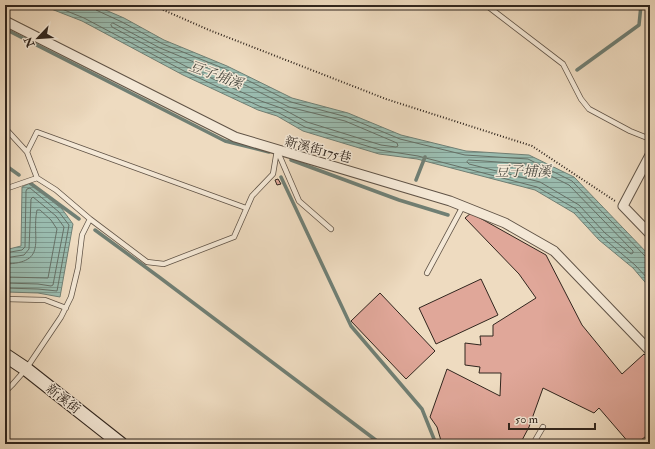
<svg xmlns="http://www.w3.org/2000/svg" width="655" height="449" viewBox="0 0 655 449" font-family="'IM FELL Double Pica','Noto Serif TC',serif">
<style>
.water{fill:url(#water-rules);stroke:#707f74}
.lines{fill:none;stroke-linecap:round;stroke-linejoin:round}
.shore{stroke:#667066;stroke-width:1}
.stream{stroke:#707f74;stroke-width:3.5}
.building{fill:#e0a799;stroke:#31261e}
.lane-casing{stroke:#605346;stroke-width:6}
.street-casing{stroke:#605346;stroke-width:11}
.secondary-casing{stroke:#31261e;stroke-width:15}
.path{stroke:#31261e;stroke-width:2;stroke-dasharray:1 2;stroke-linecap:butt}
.lane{stroke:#f4e8d6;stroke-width:4.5}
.street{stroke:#f4e8d6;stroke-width:9}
.secondary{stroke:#f4e8d6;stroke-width:13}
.labels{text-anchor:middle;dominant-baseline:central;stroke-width:3;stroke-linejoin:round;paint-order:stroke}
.street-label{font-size:13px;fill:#31261e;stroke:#f4e8d6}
.water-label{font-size:14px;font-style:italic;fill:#4b4b42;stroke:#f4e8d6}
</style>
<defs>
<pattern id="water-rules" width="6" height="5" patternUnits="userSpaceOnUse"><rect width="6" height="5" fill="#9abbae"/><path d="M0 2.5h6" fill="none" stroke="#7e988d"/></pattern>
</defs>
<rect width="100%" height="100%" fill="#eedbc0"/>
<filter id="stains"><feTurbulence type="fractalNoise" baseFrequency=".005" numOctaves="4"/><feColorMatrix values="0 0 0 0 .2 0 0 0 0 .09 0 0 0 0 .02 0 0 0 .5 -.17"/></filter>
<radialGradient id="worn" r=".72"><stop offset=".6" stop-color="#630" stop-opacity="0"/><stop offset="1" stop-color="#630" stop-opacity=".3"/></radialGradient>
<path class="water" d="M41 5H94L124 18 164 40 227 66 292 98 348 113 401 135 466 151 529 155 574 177 650 256V288L633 268 599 240 574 213 535 190 417 159 379 154 303 131 277 116 258 110 183 75 82 21Z
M30 183 62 209 73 224 60 297 38 293 7 292 5 279V250L21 246 22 187Z"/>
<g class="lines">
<path class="shore" d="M52 5 84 18 184 71 259 106 279 113 305 127 380 150 418 156 537 187 576 209 602 237 635 265 650 281
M94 5 96 10 122 22 163 44 225 69 291 102 347 117 400 139 465 155 528 159 572 181 646 257 650 258
M113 23 160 48 223 74 289 107 345 121 397 143 398 146 396 147 381 145 307 122 281 108 261 101 187 67 112 27 111 25Z
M469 160 527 164 569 185 633 251V253L631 254 605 233 579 205 540 182 469 164 467 162Z
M5 253 22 250 25 247 26 191 27 189 30 188 59 212 69 225 57 291 38 289 5 288
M5 258 24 255 29 249 31 199 33 197 56 216 64 227 53 285 51 286 38 284 5 283
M5 264C49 263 31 239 37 210H40L51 220 57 229 48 278 5 277"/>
<path class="stream" d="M5 29 225 141 269 152
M577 70 639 25 641 5
M291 160 399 200 448 215
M5 165 19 175
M281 177 351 326 422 409 436 444
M416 180 425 157
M30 183 79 219
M95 230 159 277 381 444"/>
</g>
<path class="building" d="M278 179 281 184 277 185 275 180Z
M471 213 546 255 582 325 622 374 644 354 650 360V433L636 444H630L599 408 594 413 543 388 529 427 520 444H442L437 427 430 417 447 369 500 396 501 373H479L480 367 465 365V343L481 345 480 336H493V325L536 298 519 274 465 218Z
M481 279 498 315 436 344 419 308Z
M380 293 435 351 406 379 351 321Z"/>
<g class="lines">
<g class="lane-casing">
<path id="lane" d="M486 5 563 64 581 99 589 109 630 131 650 139
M5 128 27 152 37 178
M277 150 299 201 331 229
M27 152 37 132 246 208
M5 189 37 178 56 190 90 219
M427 273 463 206
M5 299 45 300 66 308
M5 392 12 385 26 369 61 317 71 297 78 268 82 235 90 219 147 262 164 264 234 237 252 196 273 174 277 150
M533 444 543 427"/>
</g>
<g class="street-casing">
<path id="street" d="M5 21 235 137 450 201 505 223 554 251 650 351
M650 155 623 206 650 234"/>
</g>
<g class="secondary-casing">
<path id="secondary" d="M5 355 26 369 121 444"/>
</g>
<path class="path" d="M152 5 209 30 386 99 532 146 615 201"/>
<use href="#lane" class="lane"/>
<use href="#street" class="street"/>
<use href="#secondary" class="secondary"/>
</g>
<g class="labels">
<g class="street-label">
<text transform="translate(318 150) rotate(15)">新溪街175巷</text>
<text transform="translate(63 399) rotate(38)">新溪街</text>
</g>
<g class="water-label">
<text transform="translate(216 75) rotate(20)">豆子埔溪</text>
<text x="523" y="171">豆子埔溪</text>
</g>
</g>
<rect width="655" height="449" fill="none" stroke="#eedbc0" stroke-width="20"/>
<rect x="6" y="6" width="643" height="437" fill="none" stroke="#31261e" stroke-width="2"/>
<rect x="10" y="10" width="635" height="429" fill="none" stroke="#31261e"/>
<g transform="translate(38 38) rotate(245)" stroke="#f4e8d6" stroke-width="3" paint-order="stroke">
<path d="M0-3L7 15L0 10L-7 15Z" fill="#31261e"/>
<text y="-6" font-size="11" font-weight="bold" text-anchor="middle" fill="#31261e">N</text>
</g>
<path d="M509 423v6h86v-6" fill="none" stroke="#31261e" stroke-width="2"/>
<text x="515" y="423" font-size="12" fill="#31261e" stroke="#f4e8d6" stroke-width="3" paint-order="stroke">50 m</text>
<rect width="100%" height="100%" filter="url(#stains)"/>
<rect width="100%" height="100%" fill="url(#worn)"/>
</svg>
